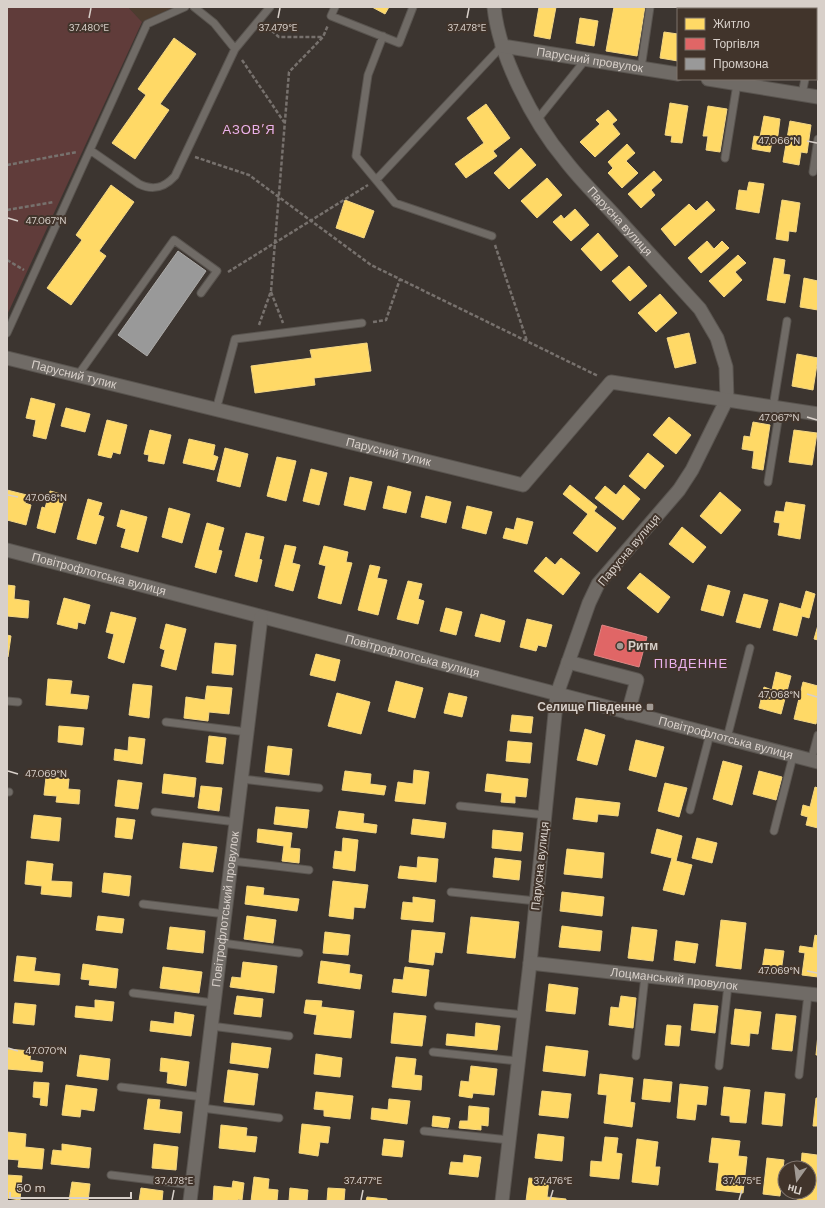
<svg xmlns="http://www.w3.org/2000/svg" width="825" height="1208" viewBox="0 0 825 1208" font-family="'DM Sans',sans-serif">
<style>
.built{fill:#4c3c2f}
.grass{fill:#603c3a}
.homes{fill:#ffd966;stroke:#f3d684}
.shops{fill:#e06666;stroke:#de8684}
.industry{fill:#999;stroke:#acaaa8}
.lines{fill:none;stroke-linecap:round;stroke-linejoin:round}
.lane-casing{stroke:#59544f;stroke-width:9}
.street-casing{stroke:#59544f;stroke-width:15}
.path{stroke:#77716d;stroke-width:2.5;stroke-dasharray:4 2;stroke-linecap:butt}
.lane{stroke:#706b66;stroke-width:7}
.street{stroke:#706b66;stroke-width:13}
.ticks{fill:none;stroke:#d8d0ca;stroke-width:1.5}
.poi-dot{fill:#a19a94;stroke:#41342b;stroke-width:1.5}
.labels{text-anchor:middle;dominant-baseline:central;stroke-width:4;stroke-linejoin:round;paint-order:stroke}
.street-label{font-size:12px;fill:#d8d0ca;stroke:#41342b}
.poi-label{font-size:12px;font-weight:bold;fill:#d8d0ca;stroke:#41342b;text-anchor:start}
.neighbourhood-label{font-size:13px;letter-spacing:1px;fill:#ebb2ec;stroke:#41342b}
.ticks-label{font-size:10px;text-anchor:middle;fill:#d8d0ca;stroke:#41342b;stroke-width:4;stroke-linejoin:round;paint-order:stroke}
</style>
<rect width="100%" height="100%" fill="#3c3530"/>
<path class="built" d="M128 7H174L142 22Z"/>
<path class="grass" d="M7 7H128L142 22 7 315Z"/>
<path class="homes" d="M372 7H389L385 14Z
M539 7H556L550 39 534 36Z
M614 7H645L637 56 606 51Z
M580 18 598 21 594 46 576 43Z
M664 32 678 34V61L660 58Z
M174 38 196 54 160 104 169 110 135 159 112 143 146 95 138 89Z
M670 103 688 106 682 143 671 142 672 136 665 135Z
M486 104 510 138 493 151 497 156 466 178 455 164 484 143 467 118Z
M708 106 727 109 720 152 706 150 708 136H703Z
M608 110 617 120 612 124 620 134 595 157 580 142 600 124 596 120Z
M764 116 780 119 777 143 772 142 770 152 752 149 754 136 760 137Z
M790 121 811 125 807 153 801 152 799 165 783 162Z
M627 144 635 153 626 161 638 173 622 188 608 173 613 168 608 162Z
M521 148 536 165 509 189 494 173Z
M654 171 662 180 651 190 655 195 641 208 628 194Z
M547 178 562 195 537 218 521 201Z
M749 182 764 184 759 213 736 209 739 190 747 191Z
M111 185 134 202 99 251 106 256 71 305 47 288 82 240 76 235Z
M345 200 374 211 364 238 336 228Z
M782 200 800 203 796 232 789 231 788 241 776 239Z
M707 201 715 210 675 246 661 229 689 204 696 211Z
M575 209 589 225 571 241 553 222 561 215 564 219Z
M598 233 618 256 601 271 581 249Z
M707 241 714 249 722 241 729 248 701 273 688 258Z
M738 255 746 263 735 272 742 280 724 297 709 281Z
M774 258 785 260 783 274 790 275 785 303 767 300Z
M629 266 647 286 630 301 612 281Z
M804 278 818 281V310L800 307Z
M660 294 677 313 656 332 638 313Z
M689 333 696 363 675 368 667 338Z
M367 343 371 371 314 378 315 385 255 393 251 366 312 358 310 350Z
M797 354 818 358 813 390 792 386Z
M31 398 55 404 46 439 33 436 36 420 26 418Z
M66 408 90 414 85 432 61 426Z
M669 417 691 435 676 454 653 435Z
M107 420 127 425 120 454 113 452 111 458 98 455Z
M753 422 770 425 763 470 752 468 754 451 742 449 744 436 750 437Z
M150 430 171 435 164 464 148 461 149 455 144 454Z
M794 430 817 433 812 465 789 462Z
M189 439 215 445 213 455 218 457 214 470 183 463Z
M225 448 248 454 240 487 217 481Z
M648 453 664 466 645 489 629 476Z
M277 457 296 461 286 501 267 496Z
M311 469 327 473 319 505 303 501Z
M350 477 372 482 365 510 344 505Z
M570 485 597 507 594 511 616 528 597 552 573 533 588 514 563 494Z
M624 485 640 499 623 520 595 498 605 486 616 495Z
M388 486 411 492 406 513 383 508Z
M7 490 27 495 25 503 31 505 26 525 7 520Z
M50 491 65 495 55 533 37 528 42 507 45 508Z
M720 492 741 510 721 534 700 516Z
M426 496 451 502 446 523 421 517Z
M88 499 102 503 98 515 104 517 96 544 77 539Z
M786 502 805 505 800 539 778 535 780 523 774 522 776 511 784 512Z
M467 506 492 512 486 534 462 528Z
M169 508 190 514 182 543 162 537Z
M121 510 147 517 138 552 121 547 126 529 117 526Z
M517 518 533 522 527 544 503 538 506 528 514 530Z
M207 523 224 528 218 550 222 551 216 573 195 567Z
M682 527 706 547 693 563 669 544Z
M246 533 264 537 259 559 262 560 257 582 235 576Z
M285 545 296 547 292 563 300 565 293 591 275 586Z
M324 546 348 552 346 562 352 563 341 604 318 598 326 566 319 564Z
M546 557 555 565 561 558 580 573 563 595 534 571Z
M370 565 380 567 377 578 387 580 378 615 358 610Z
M640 573 670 597 658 613 627 588Z
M408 581 422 584 418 599 424 601 418 624 397 619Z
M7 585 15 586 14 599 29 601 28 618 7 616Z
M708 585 730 591 723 616 701 610Z
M806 591 815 594 809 618 802 616 797 636 773 630 780 603 801 609Z
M744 594 768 600 760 628 736 622Z
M64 598 90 605 85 624 78 622 77 629 57 624Z
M446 608 462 612 456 635 440 631Z
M111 612 136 618 124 663 108 658 114 634 106 632Z
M481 614 505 621 500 642 475 636Z
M527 619 552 625 546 647 538 645 536 651 520 647Z
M166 624 186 629 176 670 161 666 165 650 160 648Z
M818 625V640L814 639Z
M7 635 11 636 8 657H7Z
M215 643 236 645 233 675 212 673Z
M316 654 340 660 335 681 310 675Z
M776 672 791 676 781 714 759 708 764 687 772 690Z
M48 679 72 681 70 694 89 696 87 709 46 705Z
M396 681 423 688 415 718 388 711Z
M803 682 818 686V715L816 724 794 719Z
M133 684 152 686 149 718 129 715Z
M207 686 232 688 229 714 209 712 208 721 184 718 186 697 205 700Z
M337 693 370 702 361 734 328 726Z
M449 693 467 697 462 717 444 713Z
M512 715 533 717 531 733 510 731Z
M59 726 84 728 82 745 58 742Z
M585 729 605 735 597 765 577 760Z
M209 736 226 738 223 764 206 762Z
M129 737 145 739 142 764 114 760 115 749 128 751Z
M636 740 664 747 656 777 629 770Z
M508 741 532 743 530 763 506 761Z
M268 746 292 749 289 775 265 772Z
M723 761 742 766 732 805 713 799Z
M414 770 429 772 425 804 395 801 398 782 413 784Z
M345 771 371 774 370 784 386 786 384 795 342 790Z
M759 771 782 777 776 800 753 794Z
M164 774 196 778 194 797 162 793Z
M487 774 528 779 526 797 515 796V803L501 802 502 793 485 791Z
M46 777 69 779 68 789 80 790 79 804 56 802 57 796 44 795Z
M118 780 142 783 138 809 115 806Z
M665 783 687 788 679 817 658 811Z
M201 786 222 788 219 811 198 808Z
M815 787 818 788V828L806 825 808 817 801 815 803 805 810 807Z
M576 798 620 803 618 816 598 814 597 822 573 819Z
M276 807 309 810 307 828 274 824Z
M339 811 364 814 363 823 377 825 376 833 336 828Z
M34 815 61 818 59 841 31 838Z
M117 818 135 820 132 839 115 837Z
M413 819 446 823 444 838 411 834Z
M258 829 292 833 290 848 300 849 299 863 282 861 284 846 257 842Z
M657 829 682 836 676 861 692 865 684 895 663 890 672 858 651 853Z
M493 830 523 833 521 851 492 848Z
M343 838 358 840 355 871 333 868 335 851 342 852Z
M697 838 717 843 712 863 692 858Z
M183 843 217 847 213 872 180 868Z
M567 849 604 853 602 878 564 874Z
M418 857 438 859 436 882 398 878 400 866 417 868Z
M495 858 521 861 519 880 493 877Z
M27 861 53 864 51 881 72 882 71 897 41 894 42 886 25 884Z
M104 873 131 876 129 896 102 892Z
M333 881 368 885 365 908 354 907 353 919 329 916Z
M247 886 264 888 263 895 299 899 297 911 245 904Z
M562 892 604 897 602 916 560 911Z
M413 897 435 900 433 922 401 919 403 902 413 903Z
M98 916 124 919 122 933 96 930Z
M247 916 276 920 273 943 244 939Z
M471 917 519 922 515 958 467 953Z
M721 920 746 923 741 969 716 966Z
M562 926 602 931 600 951 559 947Z
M170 927 205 931 203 953 167 949Z
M632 927 657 930 653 961 628 958Z
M412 930 445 933 442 953 435 952 433 965 409 962Z
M325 932 350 935 348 955 323 953Z
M815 935 818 936V977L802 975 805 953 799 952 800 946 813 948Z
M676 941 698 944 695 963 674 960Z
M765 949 784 951 781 972 762 970Z
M17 956 36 958 34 971 60 974 59 985 14 981Z
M321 961 350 965 349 973 362 975 360 989 318 983Z
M243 962 277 966 274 993 230 987 232 977 241 978Z
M83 964 118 969 116 988 89 985 90 980 81 979Z
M163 967 202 972 199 993 160 988Z
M405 967 429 970 426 996 392 992 394 979 403 980Z
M549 984 578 988 575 1014 546 1011Z
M237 996 263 999 261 1017 234 1014Z
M621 996 636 998 633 1028 609 1025 611 1007 619 1008Z
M95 1000 114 1002 112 1021 75 1017 76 1006 95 1008Z
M306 1000 322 1001 321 1007 354 1011 351 1038 314 1034 317 1015 304 1013Z
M15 1003 36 1005 34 1025 13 1023Z
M694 1004 718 1006 715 1033 691 1030Z
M735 1009 761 1012 758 1034 750 1033 749 1046 731 1044Z
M175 1012 194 1015 191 1036 150 1031 151 1021 174 1024Z
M394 1013 426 1016 422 1046 391 1043Z
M776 1014 796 1016 792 1051 772 1049Z
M476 1023 500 1026 497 1050 446 1045 447 1034 475 1037Z
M667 1025 681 1026 679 1046 665 1045Z
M818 1034V1055H816Z
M232 1043 271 1048 268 1068 230 1063Z
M546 1046 588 1051 585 1076 543 1071Z
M7 1049 31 1051 30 1060 43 1062 42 1072 7 1069Z
M316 1054 342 1058 340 1077 314 1074Z
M80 1055 110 1059 108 1080 77 1076Z
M396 1057 416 1059 414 1075 422 1076 421 1090 392 1087Z
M161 1058 189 1062 186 1086 167 1083 168 1072 160 1071Z
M471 1066 497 1069 494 1095 473 1093 472 1098 459 1096 461 1081 469 1082Z
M228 1070 258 1074 254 1105 224 1102Z
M600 1074 633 1078 630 1102 635 1103 632 1127 604 1123 607 1095 598 1094Z
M644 1079 672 1082 670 1102 642 1099Z
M34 1082 49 1083 47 1106 40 1105 41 1098 33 1097Z
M680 1084 708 1087 706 1105 697 1104 695 1120 677 1118Z
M66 1085 97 1089 94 1111 81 1109 80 1117 62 1115Z
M724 1087 750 1090 746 1123 730 1122V1116L721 1115Z
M542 1091 571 1094 568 1118 539 1115Z
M316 1092 353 1096 350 1119 324 1116V1110L314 1109Z
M765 1092 785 1094 782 1126 762 1124Z
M816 1098H818V1126H813Z
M148 1099 160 1100 159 1109 182 1112 180 1133 144 1129Z
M389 1099 410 1101 407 1124 371 1119 372 1108 388 1110Z
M469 1106 489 1108 488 1126 481 1125V1130L459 1128 460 1121H468Z
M433 1116 450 1118 448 1128 432 1126Z
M302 1124 330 1127 328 1143 320 1142 318 1156 299 1153Z
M221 1125 247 1128 246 1136 257 1137 255 1152 219 1148Z
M7 1132 26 1134 25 1147 44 1149 42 1169 18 1167 19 1160 7 1159Z
M538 1134 564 1137 562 1161 535 1158Z
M605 1137 618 1138 616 1153 622 1154 619 1179 590 1176 591 1161 602 1162Z
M712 1138 740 1141 738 1156 747 1157 743 1193 716 1190 719 1163 709 1162Z
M384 1139 404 1141 402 1157 382 1155Z
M637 1139 658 1142 655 1167H660L658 1185 632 1182Z
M62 1144 91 1148 89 1168 51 1164 53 1150 62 1151Z
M154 1144 178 1147 176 1170 152 1168Z
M802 1153 817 1155 818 1201H797L798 1192H809V1168H801Z
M464 1155 481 1157 478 1177 449 1174 451 1162 463 1163Z
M767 1158 784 1160 780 1196 763 1194Z
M7 1175 22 1176 20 1200 7 1198Z
M254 1177 269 1179 268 1189 278 1190 277 1201H251Z
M529 1178 549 1180 547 1197 566 1199V1201H526Z
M233 1181 244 1183 242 1200 238 1199V1201H213L214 1186 232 1188Z
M72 1182 90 1184 88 1201H69Z
M141 1188 163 1191 162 1201H139Z
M290 1188 308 1190 307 1201H289Z
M328 1188 345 1189 344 1201H327Z
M367 1197 387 1199V1201H366Z"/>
<path class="shops" d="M602 625 647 637 639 667 594 655Z"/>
<path class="industry" d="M178 251 206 271 147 356 118 335Z"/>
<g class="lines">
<g class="lane-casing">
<path id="lane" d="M194 7 214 23 235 49
M335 7 331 16 399 43 413 7
M733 9 734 7
M383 36 368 75 356 156 395 203 492 236
M641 68 650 7
M802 94 805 79
M537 120 586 59
M90 150 139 184C153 191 164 188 175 176L235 49 270 7
M725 158 737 84
M813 172 818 139
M376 180 502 46
M7 333 147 24 185 7
M78 375 174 240 217 271 201 293
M773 407 787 321
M216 410 235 339 362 323
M768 482 780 408
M7 701 18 702
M166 722 247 732
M727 738 750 648
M811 761 818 735
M242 779 319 788
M7 792H9
M460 806 545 815
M690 810 710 734
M155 812 236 822
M774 831 793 756
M232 861 309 870
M451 892 536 901
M143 904 225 914
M222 943 299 953
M133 993 214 1003
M438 1006 524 1015
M211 1026 289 1036
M433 1052 518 1061
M636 1056 645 976
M719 1066 728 985
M799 1075 808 994
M121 1087 203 1097
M202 1108 279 1118
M424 1131 509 1140
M111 1175 192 1185"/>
</g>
<g class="street-casing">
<g id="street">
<path id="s1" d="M494 7C499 56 533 122 565 160 581 181 600 199 618 219 645 249 673 279 700 309L717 338 726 367 727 399 692 470 679 490 598 584 589 603 557 694 530 963 502 1201"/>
<path id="s2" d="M502 46 678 74"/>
<path d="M708 79 818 97"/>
<path id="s3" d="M7 358 523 485 611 382 818 414"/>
<path id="s4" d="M7 550 818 762"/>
<path d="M568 662 637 680 628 713"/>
<path id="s5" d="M530 963 818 995"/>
<path id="s6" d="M190 1201 261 617"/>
</g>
</g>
<path class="path" d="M267 27 279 37H323
M242 60 284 122
M195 157 249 175 371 265 598 376
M7 165 77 152
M7 210 54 202
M495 245 527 341
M7 260 24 270
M228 272 368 185
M271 292 283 323
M373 322 386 320 400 279
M259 325 271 291 289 72 323 37 328 25"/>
<use href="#lane" class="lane"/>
<use href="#street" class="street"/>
</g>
<path class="ticks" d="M89 18 91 8M278 18 280 8M467 18 469 8M807 141 817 143M8 218 18 221M807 417 817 420M8 495 18 497M807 694 817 697M8 771 18 774M807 971 817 973M8 1048 18 1051M172 1200 174 1190M361 1200 363 1190M550 1200 553 1190M739 1200 742 1190"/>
<g class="poi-dot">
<circle cx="620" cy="646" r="4"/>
<rect x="646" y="703" width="8" height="8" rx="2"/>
</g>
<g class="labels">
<g class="street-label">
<text stroke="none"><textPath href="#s2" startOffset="89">Парусний провулок</textPath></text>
<text stroke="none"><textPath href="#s1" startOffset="253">Парусна вулиця</textPath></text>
<text stroke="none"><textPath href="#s3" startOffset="69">Парусний тупик</textPath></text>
<text stroke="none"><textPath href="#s3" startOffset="393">Парусний тупик</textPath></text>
<text transform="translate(629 550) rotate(-50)">Парусна вулиця</text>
<text stroke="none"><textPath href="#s4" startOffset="95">Повітрофлотська вулиця</textPath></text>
<text stroke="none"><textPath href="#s4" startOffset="419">Повітрофлотська вулиця</textPath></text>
<text stroke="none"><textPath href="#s4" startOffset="743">Повітрофлотська вулиця</textPath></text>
<text transform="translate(540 866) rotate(-84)">Парусна вулиця</text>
<text stroke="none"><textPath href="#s6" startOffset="294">Повітрофлотський провулок</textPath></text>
<text stroke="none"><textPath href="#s5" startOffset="145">Лоцманський провулок</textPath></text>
</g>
<g class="poi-label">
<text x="628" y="646">Ритм</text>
<text x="642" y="707" text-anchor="end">Селище Південне</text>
</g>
<g class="neighbourhood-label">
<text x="249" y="129">АЗОВ’Я</text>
<text x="691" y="663">ПІВДЕННЕ</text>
</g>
</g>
<g class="ticks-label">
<text x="89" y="31">37.480°E</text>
<text x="278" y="31">37.479°E</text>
<text x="467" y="31">37.478°E</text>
<text x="779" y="144">47.066°N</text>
<text x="46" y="224">47.067°N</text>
<text x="779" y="421">47.067°N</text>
<text x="46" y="501">47.068°N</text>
<text x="779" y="698">47.068°N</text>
<text x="46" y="777">47.069°N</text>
<text x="779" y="974">47.069°N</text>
<text x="46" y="1054">47.070°N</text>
<text x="174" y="1184">37.478°E</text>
<text x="363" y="1184">37.477°E</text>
<text x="553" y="1184">37.476°E</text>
<text x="742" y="1184">37.475°E</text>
</g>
<rect width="825" height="1208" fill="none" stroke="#d8d0ca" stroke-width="16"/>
<rect x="677" y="8" width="140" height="72" fill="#41342b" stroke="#7d726b"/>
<rect x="685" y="18" width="20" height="12" fill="#ffd966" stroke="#7d726b"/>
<text x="713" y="28" font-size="12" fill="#d8d0ca">Житло</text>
<rect x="685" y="38" width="20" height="12" fill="#e06666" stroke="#7d726b"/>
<text x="713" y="48" font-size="12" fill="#d8d0ca">Торгівля</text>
<rect x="685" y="58" width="20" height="12" fill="#999999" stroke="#7d726b"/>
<text x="713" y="68" font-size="12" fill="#d8d0ca">Промзона</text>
<g transform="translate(797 1180) rotate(194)"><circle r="19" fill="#41342b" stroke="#7d726b"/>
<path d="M0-3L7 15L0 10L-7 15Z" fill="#a19a94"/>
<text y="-6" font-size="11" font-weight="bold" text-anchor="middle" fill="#d8d0ca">Пн</text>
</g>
<path d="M10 1192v6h121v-6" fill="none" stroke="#d8d0ca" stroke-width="2"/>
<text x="16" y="1192" font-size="12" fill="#d8d0ca" stroke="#41342b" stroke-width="3" paint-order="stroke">50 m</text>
</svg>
